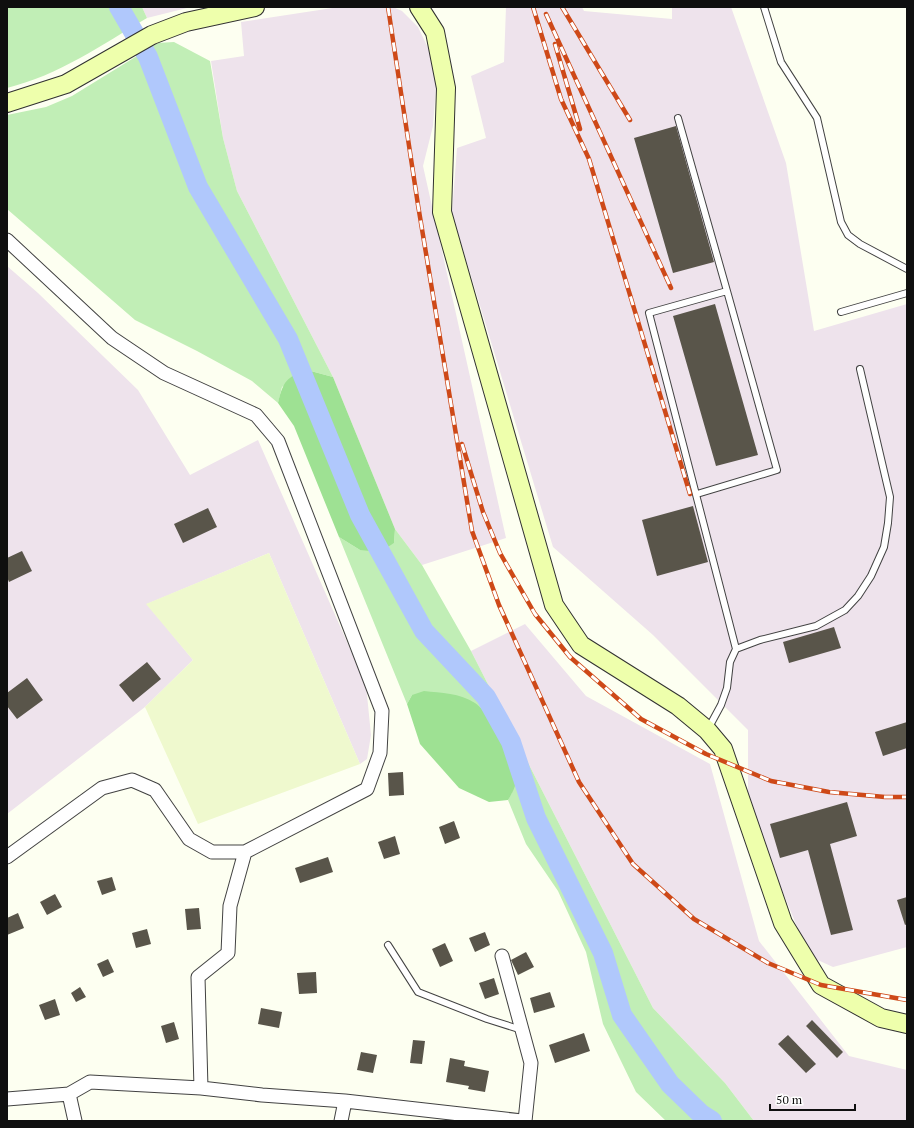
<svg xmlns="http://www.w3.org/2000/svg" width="914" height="1128" viewBox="0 0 914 1128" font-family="'PT Serif',serif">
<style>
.industrial{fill:#eee3ec}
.farmland{fill:#eff9ce}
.green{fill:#c1eeb6}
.forest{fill:#9ee193}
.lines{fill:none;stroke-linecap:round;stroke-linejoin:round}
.river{stroke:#b0c8fc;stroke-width:20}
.building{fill:#59554a}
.lane-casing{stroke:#424242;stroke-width:8}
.street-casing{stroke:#424242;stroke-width:15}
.secondary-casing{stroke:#313131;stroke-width:20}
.lane{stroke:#fff;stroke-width:6}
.street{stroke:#fff;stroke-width:13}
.secondary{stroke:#eeffac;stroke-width:18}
.rail-casing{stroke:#ce4918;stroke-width:4.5}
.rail{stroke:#fff;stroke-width:3;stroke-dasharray:9;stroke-linecap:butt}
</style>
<rect width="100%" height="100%" fill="#fdfff1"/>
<path class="industrial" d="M142 7H191L147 18Z
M339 7H393L402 11 418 27 430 52 436 86 433 126 423 166 506 538 422 565 395 529 333 377 237 191 223 138 211 61 244 56 241 22Z
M506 7H582L584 11 672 19V7H731L786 163 814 331 907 304V947L833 967 809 956 748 807V730L653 635 553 547 452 213 457 148 486 138 471 76 504 62Z
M7 266 38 293 138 390 190 475 258 440 366 685 371 735 367 759 360 764 269 553 147 604 193 660 145 707 7 814Z
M525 624 586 696 710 764 759 941 849 1056 907 1070V1121H754L725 1083 653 1008 471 651Z"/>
<path class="farmland" d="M269 553 360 764 198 824 145 707 193 660 146 604Z"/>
<path class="green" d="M7 7H142L147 18C102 45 59 75 7 88Z
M174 42 210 61 223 138 237 191 333 377 307 370 282 387 278 403 252 381 197 351 135 320 7 209V115L46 107 72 96 158 43Z
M395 529 422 565 471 651 653 1008 725 1083 754 1121H666L636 1092 603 1024 586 952 558 891 526 844 508 800 512 793 412 695 407 704 339 537 360 550 394 543Z"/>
<path class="forest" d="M307 370 333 377 395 529 394 543 380 552 360 550 339 537 294 426 278 403C283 382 286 377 307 370Z
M424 691C441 693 460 693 475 703 492 715 513 756 516 777 517 784 512 794 508 800L489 802 459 788 420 744 407 704 412 695Z"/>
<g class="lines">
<path class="river" d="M119 7 148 57 198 187 288 339 360 515 424 631 486 697 511 742 536 818 603 953 622 1015 670 1084 701 1114 712 1121"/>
</g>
<path class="building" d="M676 126 714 262 673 273 634 138Z
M715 304 758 455 716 466 673 316Z
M693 506 708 562 657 576 642 520Z
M208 508 217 527 183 543 174 524Z
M22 551 32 571 9 582 7 577V558Z
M834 627 841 648 789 663 783 642Z
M147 662 161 679 133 702 119 685Z
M27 678 43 700 17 719 7 706V693Z
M907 722V748L883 756 875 732Z
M403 772 404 795 389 796 388 773Z
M847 802 857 836 830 844 853 930 831 935 808 850 780 858 770 824Z
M454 821 460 838 445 844 439 827Z
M395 836 400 854 384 859 378 842Z
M328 857 333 872 300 883 295 868Z
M112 877 116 890 102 895 97 881Z
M55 894 62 907 47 915 40 902Z
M907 897V924L905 925 897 900Z
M199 908 201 929 187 930 185 909Z
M18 913 24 928 7 935V918Z
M147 929 151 944 136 948 132 933Z
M485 932 490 945 475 952 469 938Z
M445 943 453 961 440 967 432 949Z
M526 952 534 967 518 975 511 960Z
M108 959 114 972 103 977 97 964Z
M316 972 317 993 299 994 297 973Z
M494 978 499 994 485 999 479 983Z
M80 987 86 997 76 1002 71 993Z
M550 992 555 1007 534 1013 530 998Z
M55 999 60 1015 45 1020 39 1005Z
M261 1008 282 1012 279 1028 258 1024Z
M812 1020 843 1052 837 1058 806 1026Z
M174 1022 179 1039 166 1043 161 1026Z
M584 1033 590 1051 555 1063 549 1045Z
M788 1035 816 1064 806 1073 778 1044Z
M413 1040 425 1041 422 1064 410 1063Z
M361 1052 377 1055 373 1073 357 1070Z
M450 1058 465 1061 464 1066 489 1071 485 1092 468 1089 469 1086 446 1082Z"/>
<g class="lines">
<g class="lane-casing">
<path id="lane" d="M764 7 781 62 817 118 841 222 848 235 860 244 907 269
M678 118 727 291
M841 312 907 293
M697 494 777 470 727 291 649 313C679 425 708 537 736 649
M708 729 721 705 727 688 730 662 736 649 760 640 816 626 845 610 858 596 871 576 884 547 888 523 890 497 860 369
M388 945 418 992 487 1019 522 1030"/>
</g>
<g class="street-casing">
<path id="street" d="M7 240 112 338 164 373 256 415 278 441 382 711 380 753 367 789 245 852H212L189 839 155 790 132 780 102 788 7 857
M502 956 531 1063 525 1121
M201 1088 198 977 228 953 230 906 245 852
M69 1094 75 1121
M7 1099 69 1094 90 1082 201 1088 262 1095 345 1101 522 1121
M341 1121 345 1101"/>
</g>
<g class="secondary-casing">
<path id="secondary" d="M419 7 435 32 446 88 442 212 554 605 581 645 678 706 707 730 723 749 783 923 821 985 881 1018 907 1024
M7 103 66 84 152 35 186 22 255 7"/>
</g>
<use href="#lane" class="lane"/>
<use href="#street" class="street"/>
<use href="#secondary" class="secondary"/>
<g class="rail-casing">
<path id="rail" d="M388 7 418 205 472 531 499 605 579 782 633 864 694 919 768 963 821 985 907 1000
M533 7 561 99 589 159 690 494
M562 7 630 120
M546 14 671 288
M555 44 580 129
M462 444 483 512 500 553 535 614 570 657 641 719 706 754 771 781 829 792 885 797H907"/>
</g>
<use href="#rail" class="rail"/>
</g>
<rect width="914" height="1128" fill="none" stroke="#0f0f0f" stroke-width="16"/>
<path d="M770 1104v6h85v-6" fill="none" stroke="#0f0f0f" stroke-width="2"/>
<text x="776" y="1104" font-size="12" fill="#0f0f0f" stroke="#ffffff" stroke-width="3" paint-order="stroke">50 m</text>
</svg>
